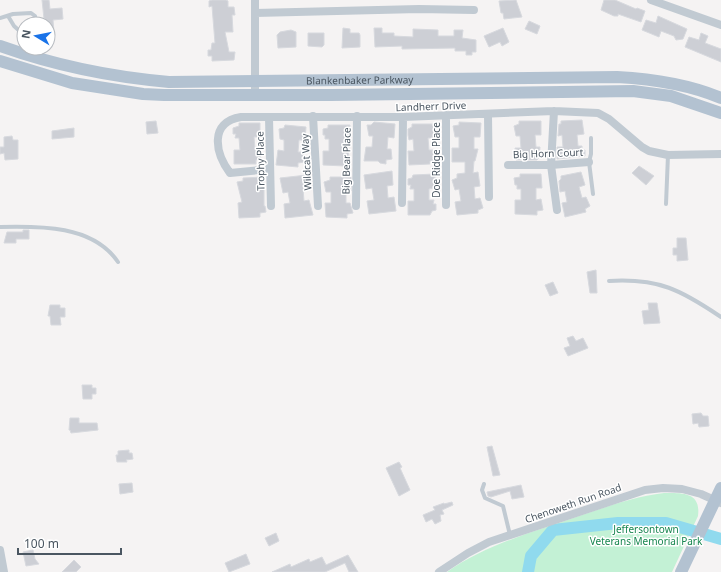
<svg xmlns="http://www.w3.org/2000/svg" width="721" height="572" viewBox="0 0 721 572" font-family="'Noto Sans',sans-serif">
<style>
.green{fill:#c3f1d5}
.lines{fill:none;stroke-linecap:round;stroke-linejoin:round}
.river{stroke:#90daee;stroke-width:12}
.building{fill:#cdcfd5;stroke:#d7d9de}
.lane{stroke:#c1cad2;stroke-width:4}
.street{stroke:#c1cad2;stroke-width:8}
.primary{stroke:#b3c2d1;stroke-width:12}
.labels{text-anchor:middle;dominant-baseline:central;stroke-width:3;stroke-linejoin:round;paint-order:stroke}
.street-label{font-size:10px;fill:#4a5661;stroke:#fff}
.park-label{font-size:10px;fill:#17864f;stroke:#fff}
</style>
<rect width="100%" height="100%" fill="#f5f3f3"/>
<path class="green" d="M664 493C683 493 701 492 698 516L672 572H447C487 544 536 531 582 515 609 506 636 496 664 493Z"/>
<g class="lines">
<path class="river" d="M528 572 531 556 553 530 618 523H666L721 539"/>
</g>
<path class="building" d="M42 0H49L50 9 62 8 63 19 53 20 54 32 48 33V24H41L40 19H44Z
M212 0H226L228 1V7H234L235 15H232L233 32H225L229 52H235L234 60 212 61V56H208V50H211L212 43H215L212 6 209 7V1Z
M516 0 522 17 504 19 503 13H501L499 1Z
M604 0H615L636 9 637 8 645 11 641 22 618 14V16H614L601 10Z
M658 16 687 29 683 39 676 40 674 36 661 31 659 37 642 30 646 20 656 23Z
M529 21 540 26 537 34 525 29Z
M343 28 350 29V33H359L360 35V47L342 48Z
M374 28H382V33H394V36L413 37V29L438 30V36H454V30H463L462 38 476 40V52H472V55H466V51H455V48L402 49V46L375 47Z
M503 28 509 42 502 46 500 42 489 47 484 36Z
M291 30 296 32V47L278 48 277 35 280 32Z
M308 33H324V45L322 47 308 46Z
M701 33 708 36 705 43 721 49V62L685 47 689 37 699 40Z
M582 120 584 134 577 135 578 146H582V150H585V156L557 159V147H563L562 135 558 136 559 124H561V121Z
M156 121 158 133 147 134 146 122Z
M519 121H541V135H535L536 147H540L539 158 537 160H516L515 148H521L520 136H516L514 126 519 124Z
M374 122 395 124 394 138 388 137 387 149H391L392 159 386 160V164L380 163 378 161H364L366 147H372L373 136H369L367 125H371Z
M459 122 481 123 480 137H474V149H478L475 161H474L473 173 478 172 480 186 474 187 475 199 480 198 483 208 478 210V213L457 215 455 202 461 201 459 189 455 190 452 180 457 178V174L465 173V162H452V148H459V137H455L453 126 459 125Z
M239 123H260V137H254L255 149H259L261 159 256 160V164H234V150H240L239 138H235L236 134H233V128L239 126Z
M412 124H433L434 138H428L429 150H433L436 160 430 161V164L409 165 408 151H414L413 139 409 140 408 135V129L412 127Z
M285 125 306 127 305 140H299L298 152H303L304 162 298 163V167L276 165 278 150 284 151V140L280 139 279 129 284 128Z
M328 125H350V139H344V151H348L350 161 345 162V166L323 165V151H329V139H325V135H323V129L328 128Z
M74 128V137L52 139V131Z
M12 136 13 140H18V159L5 160 4 153 0 154V147H4V137Z
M639 166 654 176 646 185 632 173Z
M392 171 393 185 387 186 388 198 394 197 396 211 369 214 367 201 374 200 372 188 366 189 364 175Z
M581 172 585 185 579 187 582 198 586 197 590 206 585 209 586 212 565 217 562 203 567 202 565 191 560 192 559 181 561 179V176Z
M435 174V188L429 189V200H434L433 204H436V210L432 211 430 215H408V201H414V189H410L411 185H408V179L412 178 413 175Z
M520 174H541L542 188H536V200L541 199 543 210 537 211V215L515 214V200H521V189H517V185H515L514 178 520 177Z
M307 175 309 189H303L304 201 309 200 313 215 285 218 284 204 290 203 288 192 283 193 280 178Z
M264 177V206H265L266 212 260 213V217L239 218 238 203 242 202 237 182 243 181V178Z
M330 177H351V191H346V203H350L353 213 347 214V218L326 217 325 203H331V192H326L324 182 330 180Z
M23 230H29V239H16V243H4L7 232H23Z
M677 238H686L688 260 677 261V255H673V248H677Z
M596 270 597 293H590L587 272Z
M553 282 558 293 550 296 545 285Z
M648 303H657L660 323 644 324 642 311 649 310Z
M50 305H60V308H65V317H60L61 325H51L50 316H48Z
M573 336 576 341 583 338 588 348 568 356 564 348 570 346 567 338Z
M82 385H92V388H96V394H92V399H83Z
M701 413 703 416H708L709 426 699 427 698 423 693 424 692 414Z
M70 418H79V423H97L98 430 71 433 70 430H69Z
M492 446 500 475 493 476 487 447Z
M129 450V453H132L133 459 126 460 127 462H117L116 455H118V451Z
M399 462 402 467 400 468 410 490 399 496 386 468Z
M132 483 133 492 120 494 119 484Z
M521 485 524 497 512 499 510 491 491 497 488 496 487 492Z
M452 502 453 505 442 510 444 514 440 515 441 521 435 524 432 519 426 522 423 515 435 510 433 507 444 503V504Z
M276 533 279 541 269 546 265 538Z
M33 550 35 559 39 564 26 566 23 552Z
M246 554 250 564 229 572 225 563Z
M348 555 358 572H349L345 563 325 572H272L290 564 291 567 309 559 310 562 322 557 326 565Z
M74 560 81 567 76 572H62Z"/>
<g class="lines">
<path class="lane" d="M8 16 14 26 24 35
M0 18 13 14 31 13 35 16 36 24
M591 138V154L589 162 593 194
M666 204 668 155
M0 227C40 226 93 225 118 262
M609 281C659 278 681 290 721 317
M484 484 482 490 485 498 503 506 510 535"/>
<path class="street" d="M255 0V95
M651 0 721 25
M255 13 419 9 474 10
M554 111 551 165 557 210
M446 115V205
M488 115 489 197
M313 116 318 206
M269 117 271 206
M508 165H551L589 162
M270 169 230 173C215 153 209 122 241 117H403L554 111 598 113 609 119 642 147 649 151 668 155 721 154
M402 203 403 117
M356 206 357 116
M0 550 4 572
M439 572 468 553 489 542 645 490 663 488 682 489 701 494 721 503"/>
<g class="primary">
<path id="s1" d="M0 46C56 66 110 77 169 82L617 77C653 79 688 84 721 98"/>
<path d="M0 61 72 83 143 94 164 95H331L633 91 671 96 721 113"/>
<path d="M681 572 721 488"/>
</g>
</g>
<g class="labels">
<g class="street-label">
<text stroke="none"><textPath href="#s1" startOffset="364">Blankenbaker Parkway</textPath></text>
<text transform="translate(431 106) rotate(-2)">Landherr Drive</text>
<text transform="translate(548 153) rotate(-2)">Big Horn Court</text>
<text transform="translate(436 160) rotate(-90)">Doe Ridge Place</text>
<text transform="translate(260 161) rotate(-91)">Trophy Place</text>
<text transform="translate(346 161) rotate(-89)">Big Bear Place</text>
<text transform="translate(306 162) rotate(-93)">Wildcat Way</text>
<text transform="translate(573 503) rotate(-19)">Chenoweth Run Road</text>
</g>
<g class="park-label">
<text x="646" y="529">Jeffersontown<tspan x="646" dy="12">Veterans Memorial Park</tspan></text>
</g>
</g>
<g transform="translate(36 36) rotate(280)"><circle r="19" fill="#ffffff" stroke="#b7bbc0"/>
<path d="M0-3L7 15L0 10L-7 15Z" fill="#1a73e8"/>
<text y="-6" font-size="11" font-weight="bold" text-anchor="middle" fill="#4a5661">N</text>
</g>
<path d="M18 548v6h103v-6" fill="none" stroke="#4a5661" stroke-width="2"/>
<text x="24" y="548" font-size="12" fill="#4a5661" stroke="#ffffff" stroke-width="3" paint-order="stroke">100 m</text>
</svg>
